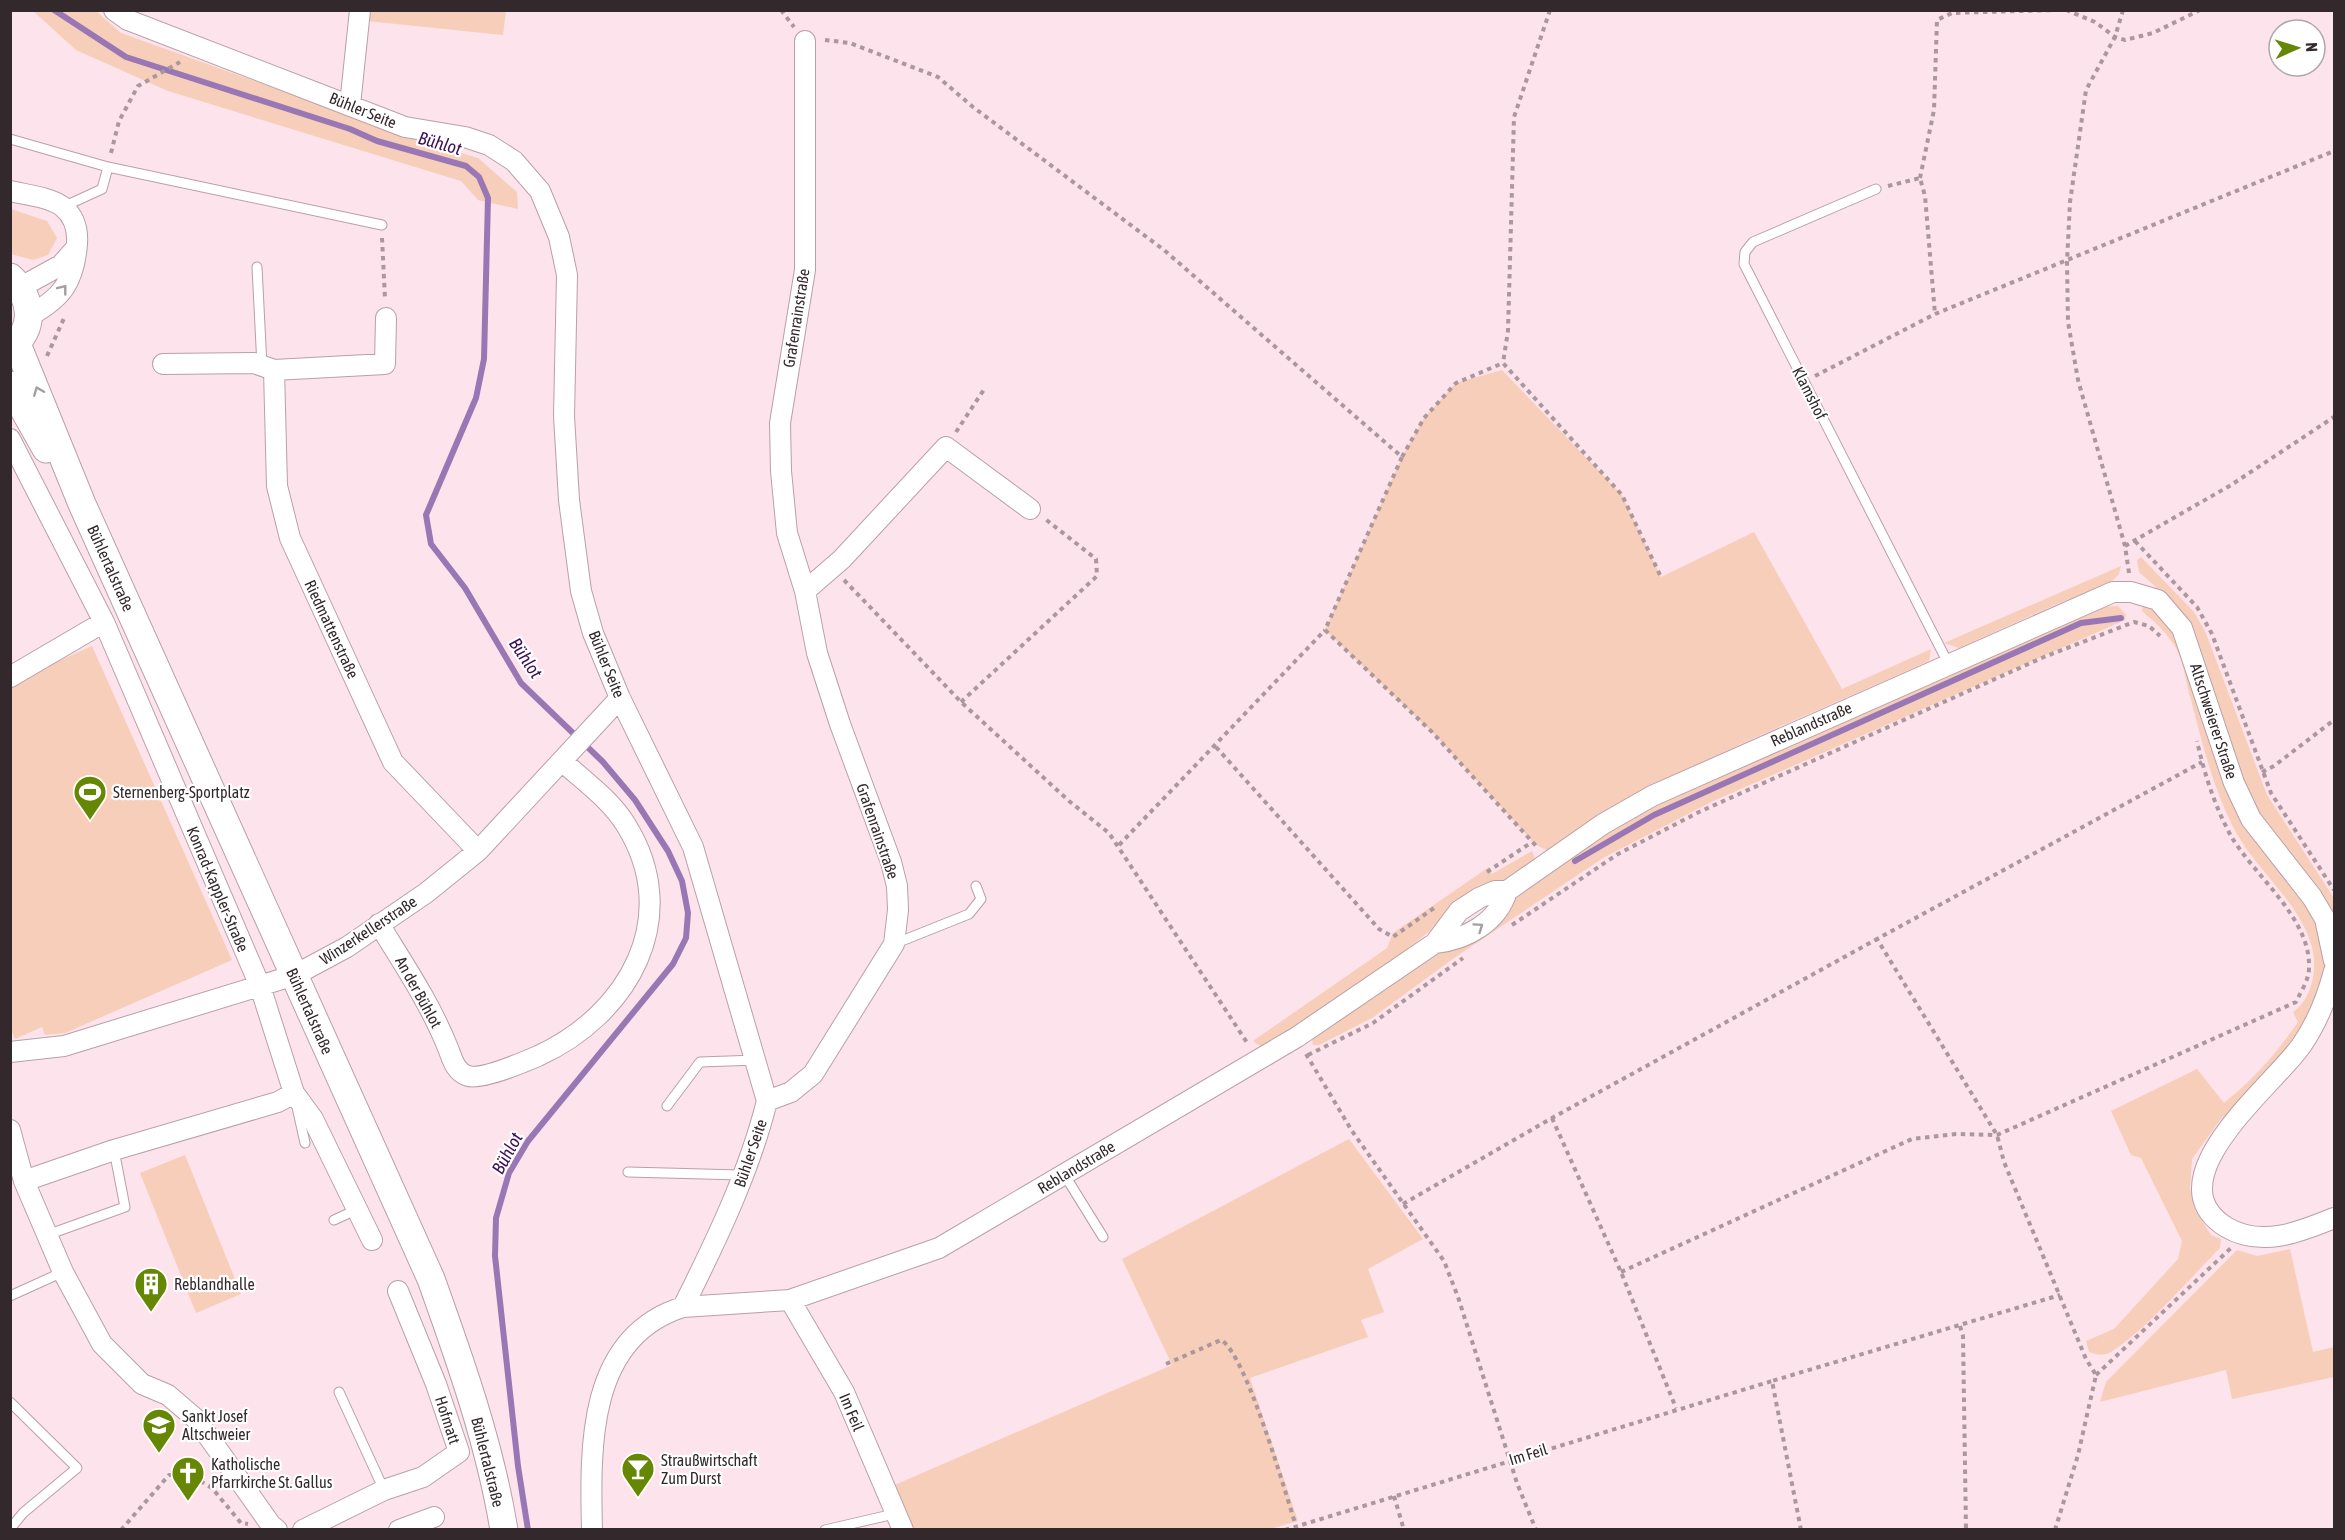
<svg xmlns="http://www.w3.org/2000/svg" width="2345" height="1540" viewBox="0 0 2345 1540" font-family="'Asap Condensed',sans-serif">
<style>
.green{fill:#f7ceb9}
.lines{fill:none;stroke-linecap:round;stroke-linejoin:round}
.stream{stroke:#9877b4;stroke-width:6}
.lane-casing{stroke:#b9a0a8;stroke-width:11}
.street-casing{stroke:#b9a0a8;stroke-width:22}
.secondary-casing{stroke:#b9a0a8;stroke-width:29}
.path{stroke:#ab989e;stroke-width:4;stroke-dasharray:4.5 4.5;stroke-linecap:butt}
.lane{stroke:#fff;stroke-width:9}
.street{stroke:#fff;stroke-width:20}
.secondary{stroke:#fff;stroke-width:27}
.oneway{stroke:#a39fa0}
.labels{text-anchor:middle;dominant-baseline:central;stroke-width:4.5;stroke-linejoin:round;paint-order:stroke}
.street-label{font-size:16px;fill:#33292c;stroke:#fff}
.poi-label{font-size:16px;fill:#33292c;stroke:#fff;text-anchor:start}
.water-label{font-size:18px;font-style:italic;fill:#3c0e5b;stroke:#fff}
</style>
<rect width="100%" height="100%" fill="#fde3eb"/>
<path class="green" d="M33 11H96L121 33 427 143 478 158 517 192 518 209 478 200 461 181 168 91 76 50Z
M367 11H506L503 35 367 21Z
M11 209 47 221 57 238 48 255 33 260 11 254Z
M1502 370 1622 495 1661 577 1754 532 1842 689 1931 649 1929 661C1801 720 1664 768 1548 851L1535 844 1432 732 1325 630 1402 457 1424 418 1456 383Z
M2141 557 2194 612 2205 631 2267 795 2334 898V920L2256 807 2233 758 2190 624 2169 599 2139 572 2137 560Z
M2121 566 2119 574 2109 584 2057 604 1959 648 1944 643Z
M2143 604 2161 615 2171 625 2255 839 2303 898 2316 922 2327 961 2314 1004 2286 1053 2246 1097 2220 1120 2192 1159 2190 1189 2198 1214 2211 1235 2221 1239 2220 1248C2189 1279 2148 1328 2111 1352 2104 1356 2097 1355 2089 1352L2086 1341 2114 1329 2178 1259 2182 1241 2141 1158 2131 1155 2111 1111 2197 1069 2224 1103C2254 1079 2276 1054 2298 1022L2293 1012C2312 999 2318 969 2312 947 2300 903 2259 873 2237 834 2214 792 2203 746 2191 700 2186 684 2184 663 2176 648 2167 633 2155 622 2142 611Z
M2118 606 2126 615 2125 620 1711 802 1603 858 1457 956 1372 1018 1319 1045H1313L1312 1039 1503 908 1591 843 1659 804 2066 622 2103 607Z
M92 646 232 960 65 1033 45 1035 42 1027 15 1039 11 1030V682Z
M1532 851 1536 861 1508 879 1476 894 1385 967 1263 1048 1253 1041 1387 948 1393 933 1489 867 1492 874Z
M1349 1139 1423 1239 1368 1269 1384 1312 1361 1320 1368 1337 1250 1378 1298 1521 1266 1530 911 1529 890 1487 1172 1365 1122 1259Z
M185 1155 241 1294 196 1313 140 1173Z
M2290 1249 2313 1352 2334 1347V1377L2232 1399 2226 1370 2100 1402 2106 1382 2237 1250 2257 1256Z"/>
<g class="lines">
<path class="stream" d="M54 10 126 57 350 129 377 141 466 166 479 177 488 198 484 359 476 398 426 515 431 544 465 588 521 683 603 762 635 800 668 851 682 881 688 913 686 938 673 964 528 1141 509 1173 496 1218 495 1256 518 1466 528 1530
M1575 861 1654 815 2081 623 2121 618"/>
<g class="lane-casing">
<path id="lane" d="M10 139 108 167 382 225
M1876 189 1753 242 1745 252 1744 264 1948 663
M63 207 102 189 108 167
M257 267 262 366
M894 944 969 914 981 899 976 886
M667 1106 700 1062 757 1060
M297 1107 305 1143
M628 1172 741 1175
M1064 1174 1103 1237
M334 1220 358 1209
M47 1235 125 1207 114 1150
M10 1296 63 1272
M339 1392 384 1490
M10 1402 77 1468 23 1513 10 1529
M825 1530 894 1514"/>
</g>
<g class="street-casing">
<path id="street" d="M114 10 128 20 405 127 465 137 489 145 514 161 540 191 559 237 567 275 564 416 569 500 581 591 593 633 620 698 693 847 767 1101C749 1173 716 1241 683 1307
M350 105 360 10
M10 191C27 195 50 197 63 207 75 217 78 230 77 244 74 282 62 298 29 316
M21 287 61 265 76 248
M163 364 254 363 274 370 277 486 290 538 393 762 478 851
M274 370 385 364 386 318
M10 439 104 622 260 986 294 1093 278 1102 114 1150 24 1181
M805 591 842 559 946 447 1030 509
M10 677 104 622
M379 924C404 965 430 1003 448 1048 452 1058 455 1072 468 1076 482 1080 524 1062 538 1056 628 1015 684 918 626 825 611 800 584 781 562 761
M1435 943C1466 940 1498 922 1507 891
M2334 971C2327 998 2317 1023 2301 1046 2273 1086 2151 1180 2226 1227 2261 1248 2300 1232 2334 1218
M10 1052 64 1046 295 975 347 947 426 893 478 851 620 698
M294 1093 313 1119 372 1240
M767 1101 791 1092 813 1074 894 944 898 910 897 886 891 862 840 724 817 653 805 591 787 533 781 471 780 423 805 270V41
M10 1130 24 1181 63 1272 102 1344 142 1384 168 1395 196 1419 271 1525 277 1530
M790 1300 844 1392 903 1530
M303 1530 384 1490 423 1477 459 1452 436 1384 398 1291
M399 1530 434 1517
M592 1530C590 1447 587 1337 683 1307L790 1300 939 1248 1297 1037 1435 943 1459 911 1479 898 1495 891H1507L1603 824 1652 796 2113 592H2131L2158 600 2182 628 2234 783 2251 819 2312 897 2325 919 2334 961"/>
</g>
<g class="secondary-casing">
<path id="secondary" d="M10 277C32 297 37 329 10 348
M17 344 82 504 431 1279C460 1360 490 1444 504 1530
M10 385 46 449"/>
</g>
<path class="path" d="M781 10 794 27
M1550 10 1514 117 1508 331 1503 363 1622 495 1661 577
M2066 10 2095 22 2115 37 2125 40 2153 33 2200 10
M2123 10 2115 37 2086 90 2070 202 2067 262 2068 322 2078 380 2125 546 2129 573
M825 40 850 43 938 77 973 107 1164 250 1402 457 1325 630 1432 732 1537 847
M111 153 119 121 138 86 180 62
M1920 178 1934 110 1937 20 1952 13 2055 10
M1888 186 1920 178 1925 196 1935 314
M382 238 385 299
M47 356 65 316
M1815 376 1935 314 2334 151
M956 432 985 388
M1402 457 1424 418 1456 383 1503 363
M2135 541 2197 607 2212 634 2271 793 2334 890
M2125 546 2231 485 2334 417
M844 580 961 702 1069 801 1109 833 1248 1044
M961 702 1097 576 1096 559 1044 518
M1216 747 1379 929 1393 937 1434 908
M2262 772 2274 766 2334 720
M1119 845 1325 630
M1487 872 1532 842
M1512 925 1618 854 1699 812 2044 657 2134 622 2149 626 2160 636
M1306 1054 1352 1131 1444 1261 1458 1297 1517 1483 1536 1530
M1308 1055 1373 1023 1463 958
M1552 1118 1621 1272 1676 1408
M1403 1204 1552 1118 1877 939
M1621 1272 1912 1139 1956 1134 1997 1135 2296 1002C2301 991 2309 980 2309 968 2311 918 2255 877 2231 836 2215 807 2204 773 2197 741
M1960 1326 1963 1336 1966 1530
M1166 1364 1221 1340C1246 1354 1285 1492 1296 1526
M2096 1375 2231 1248
M1394 1496 1404 1530
M121 1530 169 1475H177L190 1485 202 1482 212 1488 241 1523 248 1524
M1285 1530 1772 1381
M1801 1530 1772 1381 2060 1295
M2055 1530 2078 1455 2096 1375 2086 1359 2004 1162 1997 1135 1877 939 2202 762"/>
<use href="#lane" class="lane"/>
<use href="#street" class="street"/>
<use href="#secondary" class="secondary"/>
</g>
<defs><path id="oneway-chevron" d="M-2-3.5L2.5 0L-2 3.5" fill="none" stroke-width="1.6" stroke-linecap="round" stroke-linejoin="round" transform="scale(1.5)"/></defs>
<g class="oneway">
<use href="#oneway-chevron" transform="translate(63 289) rotate(-52)"/>
<use href="#oneway-chevron" transform="translate(38 391) rotate(-112)"/>
<use href="#oneway-chevron" transform="translate(1479 927) rotate(-35)"/>
</g>
<defs>
<g id="stadium-pin" transform="scale(1.725)"><path d="M0 17L-7.5 6A9.5 9.5 0 1 1 7.5 6Z" fill="#668704" stroke="#fff"/><path d="M0-5a6.5 5 0 1 0 0 10a6.5 5 0 1 0 0-10ZM-3.5-1.8h7v3.6h-7Z" fill="#fff"/></g>
<g id="building-pin" transform="scale(1.725)"><path d="M0 17L-7.5 6A9.5 9.5 0 1 1 7.5 6Z" fill="#668704" stroke="#fff"/><path d="M-4-6H4V6H1V3H-1V6H-4ZM-2.5-4.3h1.7v1.8h-1.7ZM.8-4.3h1.7v1.8H.8ZM-2.5-1h1.7V.8h-1.7ZM.8-1h1.7V.8H.8Z" fill="#fff"/></g>
<g id="school-pin" transform="scale(1.725)"><path d="M0 17L-7.5 6A9.5 9.5 0 1 1 7.5 6Z" fill="#668704" stroke="#fff"/><path d="M0-5L7-2L0 1L-7-2ZM-4 1L0 2.5L4 1V4Q0 6-4 4Z" fill="#fff"/></g>
<g id="bar-pin" transform="scale(1.725)"><path d="M0 17L-7.5 6A9.5 9.5 0 1 1 7.5 6Z" fill="#668704" stroke="#fff"/><path d="M-6-5H6L.8 .8V4.5H3.5V6h-7V4.5H-.8V.8Z" fill="#fff"/></g>
<g id="church-pin" transform="scale(1.725)"><path d="M0 17L-7.5 6A9.5 9.5 0 1 1 7.5 6Z" fill="#668704" stroke="#fff"/><path d="M-1.2-6h2.4v3.5h3.3v2.4h-3.3V6h-2.4V-.1h-3.3v-2.4h3.3Z" fill="#fff"/></g>
</defs>
<g fill-rule="evenodd">
<use href="#stadium-pin" x="90" y="792"/>
<use href="#building-pin" x="151" y="1284"/>
<use href="#school-pin" x="159" y="1425"/>
<use href="#bar-pin" x="638" y="1469"/>
<use href="#church-pin" x="188" y="1473"/>
</g>
<g class="labels">
<g class="street-label">
<text transform="translate(363 110) rotate(22)">Bühler Seite</text>
<text transform="translate(796 318) rotate(-81)">Grafenrainstraße</text>
<text transform="translate(1810 393) rotate(63)">Klamshof</text>
<text transform="translate(111 568) rotate(66)">Bühlertalstraße</text>
<text transform="translate(332 629) rotate(65)">Riedmattenstraße</text>
<text transform="translate(607 664) rotate(68)">Bühler Seite</text>
<text transform="translate(2214 721) rotate(72)">Altschweierer Straße</text>
<text transform="translate(1811 724) rotate(-24)">Reblandstraße</text>
<text transform="translate(878 831) rotate(71)">Grafenrainstraße</text>
<text transform="translate(218 889) rotate(67)">Konrad-Kappler-Straße</text>
<text transform="translate(368 930) rotate(-33)">Winzerkellerstraße</text>
<text transform="translate(419 992) rotate(61)">An der Bühlot</text>
<text transform="translate(310 1011) rotate(66)">Bühlertalstraße</text>
<text transform="translate(750 1153) rotate(-71)">Bühler Seite</text>
<text transform="translate(1076 1167) rotate(-31)">Reblandstraße</text>
<text transform="translate(852 1412) rotate(67)">Im Feil</text>
<text transform="translate(448 1420) rotate(72)">Hofmatt</text>
<text transform="translate(1528 1454) rotate(-17)">Im Feil</text>
<text transform="translate(488 1462) rotate(76)">Bühlertalstraße</text>
</g>
<g class="poi-label">
<text x="113" y="792">Sternenberg-Sportplatz</text>
<text x="174" y="1284">Reblandhalle</text>
<text x="182" y="1416">Sankt Josef<tspan x="182" dy="18">Altschweier</tspan></text>
<text x="661" y="1460">Straußwirtschaft<tspan x="661" dy="18">Zum Durst</tspan></text>
<text x="211" y="1464">Katholische<tspan x="211" dy="18">Pfarrkirche St. Gallus</tspan></text>
</g>
<g class="water-label">
<text transform="translate(440 143) rotate(16)">Bühlot</text>
<text transform="translate(526 658) rotate(56)">Bühlot</text>
<text transform="translate(507 1153) rotate(-61)">Bühlot</text>
</g>
</g>
<rect width="2345" height="1540" fill="none" stroke="#33292c" stroke-width="24"/>
<g transform="translate(2297 48) rotate(87)"><circle r="28" fill="#ffffff" stroke="#ada9ab" stroke-width="1.5"/>
<path d="M0-4.5L10 22L0 15L-10 22Z" fill="#668704"/>
<text y="-9" font-size="16" font-weight="bold" text-anchor="middle" fill="#33292c">N</text>
</g>
</svg>
